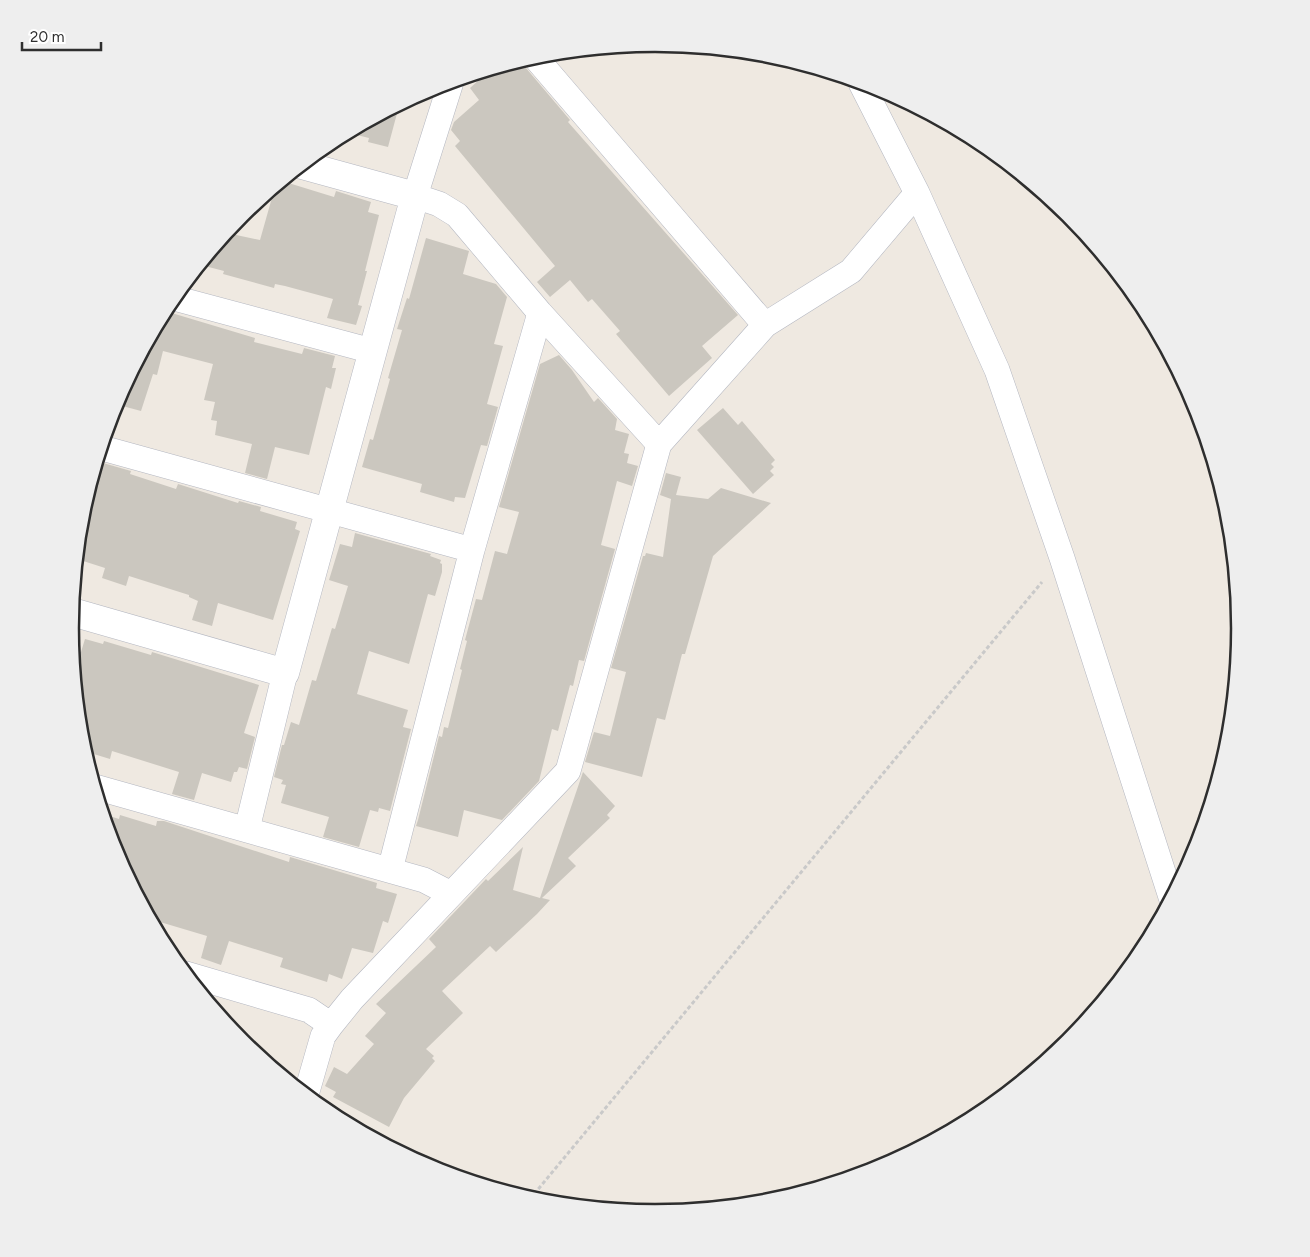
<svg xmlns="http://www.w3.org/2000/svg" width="1310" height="1257" viewBox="0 0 1310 1257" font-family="Figtree,sans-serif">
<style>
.building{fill:#cbc7bf}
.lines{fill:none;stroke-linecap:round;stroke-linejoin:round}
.minor-casing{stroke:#b4b7c1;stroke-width:26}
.tertiary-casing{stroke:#b4b7c1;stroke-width:29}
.path{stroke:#c9c9c9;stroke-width:3;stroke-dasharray:4 2.5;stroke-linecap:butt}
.minor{stroke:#fff;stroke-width:25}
.tertiary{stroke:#fff;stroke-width:28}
.rim{fill:none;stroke:#2e2e2e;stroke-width:2.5}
</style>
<rect width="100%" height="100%" fill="#efe9e1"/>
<path class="building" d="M520 61 570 120 568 122 738 315 702 346 712 358 669 396 616 334 620 331 592 299 588 302 570 280 550 297 537 282 555 266 455 146 460 141 451 130 454 122 479 100 470 88 490 70Z
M399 106 388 147 368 142 369 138 349 133Z
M282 181 334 197 336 191 371 202 368 212 379 215 365 271H367L358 305 362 306 356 325 327 318 333 299 285 286 275 284 274 288 223 274 224 271 201 265 227 233 260 240 275 187Z
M426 238 469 251 463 274 496 284 507 297 494 344 503 346 487 404 498 407 487 446 481 445 465 498 455 497 454 502 420 492 422 484 362 467 370 439 373 440 390 379 388 378 402 330 397 329 407 298 409 299Z
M165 311 255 338 254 342 302 354 304 348 335 356 332 368H336L331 389 326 387 309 455 275 447 267 479 245 473 252 444 215 435 217 421 211 420 215 402 204 400 213 364 163 351 157 375 153 374 141 411 115 404Z
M559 355 572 370 594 402 598 398 617 419 615 430 629 434 624 453 629 454 627 463 638 466 632 486 617 481 601 545 615 549 584 661 579 660 573 686 570 685 558 731 552 729 539 781 502 820 464 810 458 837 416 826 418 820 439 736 442 737 444 727 448 728 462 670 460 669 467 641 465 640 476 599 482 600 495 551 507 554 519 512 499 507 540 364Z
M723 408 738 425 742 421 775 460 771 464 774 467 770 471 774 475 753 494 697 430Z
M103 463 131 471 130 474 176 489 178 484 238 503 239 501 261 507 260 511 297 522 295 529 300 531 273 620 218 603 212 626 192 620 198 601 189 597V595L129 576 126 586 102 578 105 568 77 559 82 514 96 465 102 467Z
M666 473 681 477 676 495 708 499 721 488 771 503 713 556 685 654H682L665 720 657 718 642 777 585 762 594 732 610 736 626 672 611 668 643 556H645L646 553 663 557 671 499 660 495Z
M355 533 431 554 430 556 441 560 440 563 442 564V572L435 596 428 594 409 664 369 651 357 694 408 710 403 727 411 729 390 811 379 808 378 812 370 810 359 847 323 837 329 817 281 803 286 785 281 784 283 780 274 777 282 745H284L291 722 299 725 312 680 316 681 332 628 335 629 348 586 329 580 340 544 352 547Z
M85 639 103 644 104 641 151 655 152 652 259 685 244 733 255 737 247 769 239 767 237 772H234L231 782 202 773 194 800 172 794 179 772 112 751 110 759 84 751 72 650 81 652Z
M583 772 615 806 607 815 610 818 568 858 576 866 542 898 550 900 537 914 496 952 490 946 442 991 463 1013 426 1049 434 1056 432 1058 435 1061 404 1098 389 1127 333 1097 336 1092 325 1086 334 1067 347 1074 374 1044 365 1036 386 1013 376 1004 436 947 429 939 486 879 488 881 523 847 513 890 540 898Z
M103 814 119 819 120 815 156 826 157 821H164L289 862 290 857 377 883 376 888 397 894 388 923 383 921 373 953 352 948 342 979 329 974 327 982 280 967 283 958 229 941 221 965 201 958 207 936 150 919 115 852Z"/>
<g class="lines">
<g class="minor-casing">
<path id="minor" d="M535 57 765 325
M451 82 415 196 439 204 457 215 540 313 659 444
M861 83 917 193 997 370 1062 558 1171 897
M174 298 372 351
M102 448 472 550
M95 787 424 880 451 894
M247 829 285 673
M390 870 472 550 540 313
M186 974 309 1010 331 1025 352 999 568 771 659 444 765 325 851 271 917 193
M306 1095 323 1036 331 1025"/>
</g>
<g class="tertiary-casing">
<path id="tertiary" d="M72 612 285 673 415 196 302 165"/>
</g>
<path class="path" d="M530 1199 1042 582"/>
<use href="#minor" class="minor"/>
<use href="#tertiary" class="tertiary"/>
</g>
<path d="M0 0H1310V1257H0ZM79 628a576 576 0 1 1 1152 0a576 576 0 1 1-1152 0Z" fill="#eee" fill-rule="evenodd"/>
<path class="rim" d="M79 628a576 576 0 1 1 1152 0a576 576 0 1 1-1152 0Z"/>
<path d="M22 42v8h79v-8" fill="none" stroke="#2e2e2e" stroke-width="2.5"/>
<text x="30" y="42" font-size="15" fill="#2e2e2e" stroke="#ffffff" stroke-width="4" paint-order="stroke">20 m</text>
</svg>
